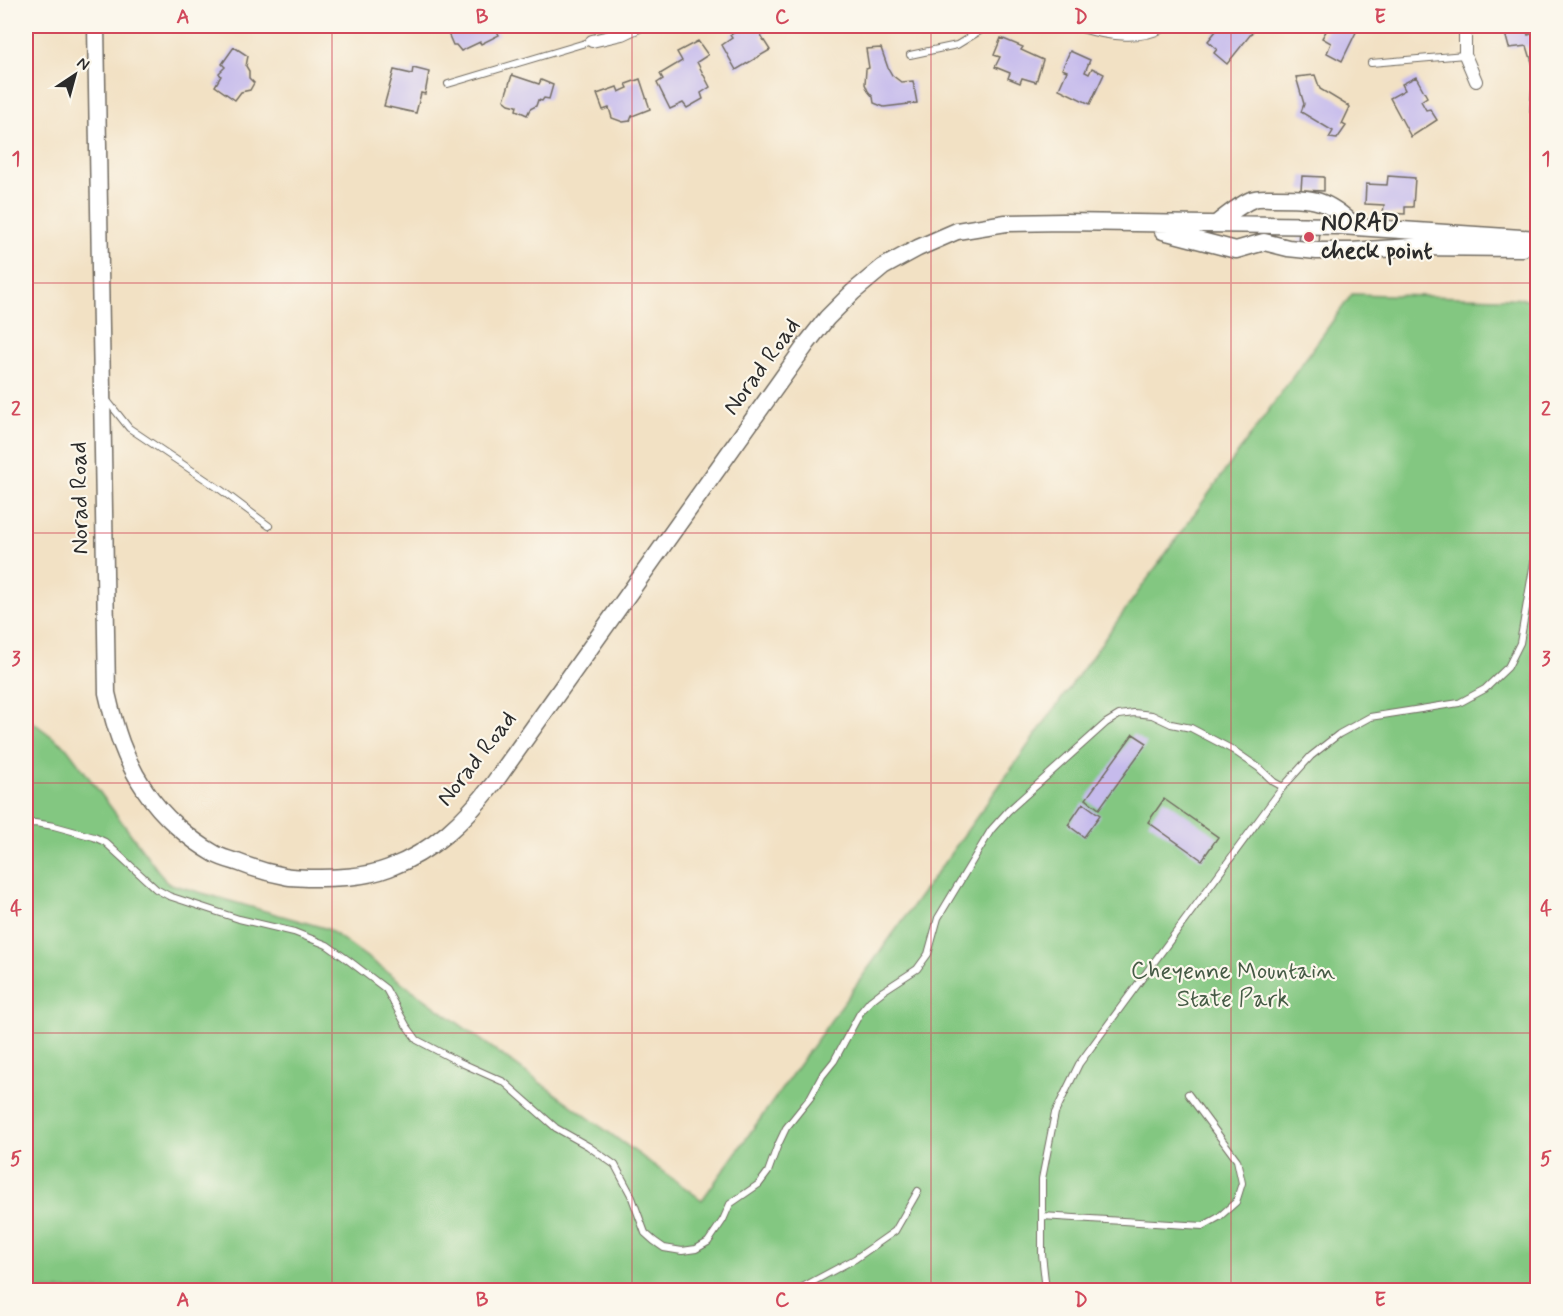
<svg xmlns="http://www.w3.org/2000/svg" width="1563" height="1316" viewBox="0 0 1563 1316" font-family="Mynerve,sans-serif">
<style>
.green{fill:#83c781;stroke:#577956;stroke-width:1.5}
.building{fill:#c6bbec}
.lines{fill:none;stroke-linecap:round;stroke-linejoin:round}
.lane-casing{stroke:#716b61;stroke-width:8}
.street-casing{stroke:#716b61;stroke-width:14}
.secondary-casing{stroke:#716b61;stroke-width:19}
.lane{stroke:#fff;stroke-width:6}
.street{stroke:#fff;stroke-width:12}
.secondary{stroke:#fff;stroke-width:16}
.grid{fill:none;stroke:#d1495b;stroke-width:1.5;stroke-opacity:0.55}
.poi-dot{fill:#d1495b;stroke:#fbf7ec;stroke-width:2}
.labels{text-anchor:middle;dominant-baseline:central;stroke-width:4.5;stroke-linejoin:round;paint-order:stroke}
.poi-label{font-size:24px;font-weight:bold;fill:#2b2b2b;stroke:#fbf7ec;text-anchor:start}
.street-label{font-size:24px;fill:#2b2b2b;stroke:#fbf7ec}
.park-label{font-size:24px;fill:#455a45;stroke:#fbf7ec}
.neatline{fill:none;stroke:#d1495b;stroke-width:2}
.grid-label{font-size:20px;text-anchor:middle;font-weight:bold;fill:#d1495b}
</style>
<rect width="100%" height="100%" fill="#fbf7ec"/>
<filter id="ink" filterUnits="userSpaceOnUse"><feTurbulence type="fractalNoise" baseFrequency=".0167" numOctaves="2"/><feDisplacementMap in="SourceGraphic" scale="12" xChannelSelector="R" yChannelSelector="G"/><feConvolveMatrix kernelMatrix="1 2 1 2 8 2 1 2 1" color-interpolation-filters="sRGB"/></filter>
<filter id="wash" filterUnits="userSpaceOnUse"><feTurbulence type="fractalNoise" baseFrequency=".008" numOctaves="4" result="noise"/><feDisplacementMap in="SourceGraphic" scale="24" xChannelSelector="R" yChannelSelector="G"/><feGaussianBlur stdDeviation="1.35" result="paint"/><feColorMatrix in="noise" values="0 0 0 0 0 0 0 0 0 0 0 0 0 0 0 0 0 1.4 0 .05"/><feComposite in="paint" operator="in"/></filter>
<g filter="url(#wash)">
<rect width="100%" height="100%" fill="#f2e1c4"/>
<path class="green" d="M1352 294 1537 299V1290H26V717L67 748 167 883 328 929 702 1200Z"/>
<g id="blocks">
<path class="building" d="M447 26H494L499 35 481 44 480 42 461 51 456 45H453L447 31 449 30Z
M745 26H763L767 31 761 36 770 50 736 70 722 45 732 38 730 35Z
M1219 26H1250L1255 29 1227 64 1214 53 1217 49 1208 41 1216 31Z
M1329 26H1359L1342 61 1327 53 1331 43 1322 38Z
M1526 29 1528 35 1538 32V71L1535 72 1527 46 1509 48 1505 33Z
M1001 38 1023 47 1021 50 1043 60 1036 82 1022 78 1020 83 1008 78 1010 73 995 67 1000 57 994 55Z
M698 41 708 55 697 62 710 87 701 93 703 99 687 108 683 103 670 109 657 83 663 79 660 74 682 61 677 52Z
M234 47 248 56 246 66 249 71V78L254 83 250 90 241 92 235 100 215 86 221 76 219 73 225 67 222 64Z
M881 48 888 68 892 75 901 82 913 81 917 103 884 107 874 103 873 97 868 91 865 84 866 69 869 68 866 49Z
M1070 51 1090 60 1085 72 1089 74 1092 68 1104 74 1090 104 1059 89 1067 71 1062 69Z
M413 68 429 72 425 94 421 93 416 113 384 106 394 70 412 74Z
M512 75 539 84 541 80 553 85 549 99 544 98 542 101 538 100 536 106 530 109 527 115 516 110 517 106 509 104 504 100Z
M1315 75 1320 89 1350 107 1342 124 1346 126 1337 139 1329 138 1333 131 1301 112 1304 104 1296 77Z
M1416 77 1427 97 1421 101 1426 110 1430 109 1437 120 1411 137 1390 98 1405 90 1402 84Z
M640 79 650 109 632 116 630 121 623 122 612 118 609 108 603 110 597 94 617 87 619 92 628 88 626 84Z
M1532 85 1538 86V112H1530Z
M1302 176 1324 177V191L1301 190Z
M1388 176 1415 178 1413 207H1405V214L1383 213 1384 205 1365 204 1366 184 1387 185Z
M1299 228 1320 229 1319 246 1298 245Z
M1133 734 1147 743 1099 809 1086 799Z
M1164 799 1218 837 1202 860 1148 822Z
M1083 803 1100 815 1084 837 1068 825Z"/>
</g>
</g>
<g filter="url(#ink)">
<use href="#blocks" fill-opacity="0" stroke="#716b61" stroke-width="1.5"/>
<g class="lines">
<g class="lane-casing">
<path id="lane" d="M910 55 957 45 988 26
M1371 63 1465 55
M448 84 592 41
M106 399 129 428 221 490 269 526
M26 824 35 823 54 826 94 837 105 842 156 889 169 896 239 919 294 932 327 945 348 960 386 989 406 1025 417 1040 457 1061 504 1082 556 1128 588 1146 615 1165 631 1195 645 1233 654 1241 664 1248 682 1251 696 1249 708 1242 723 1220 730 1204 759 1184 768 1172 777 1147 786 1128 810 1098 822 1076 834 1061 860 1013 870 1001 883 991 917 969 928 954 938 918 991 830 1008 811 1106 723 1119 715 1134 713 1152 715 1171 724 1191 728 1233 750 1259 768 1274 782 1283 787
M1042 1216 1203 1226 1219 1217 1236 1202 1242 1183 1237 1160 1188 1094
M797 1290 855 1259 895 1231 918 1191
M1046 1290 1042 1254V1179L1055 1113 1079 1064 1283 787 1311 756 1339 734 1370 717 1459 703 1485 689 1508 667 1520 643 1534 562 1538 553"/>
</g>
<g class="street-casing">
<path id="street" d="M1082 26C1105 33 1140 39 1162 26
M1465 26V55L1476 81
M592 41 622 34 639 26"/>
</g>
<g class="secondary-casing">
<path id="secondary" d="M96 26 107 693C115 728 124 759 145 790 162 816 189 839 215 854 222 858 230 860 237 862 252 868 269 873 285 876 292 878 300 877 308 878 335 878 363 878 389 868 434 851 465 820 494 783L808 342 827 318 853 292 883 267 918 248 957 231 1006 223 1063 222 1341 226 1538 239
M1216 224C1227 215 1238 206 1251 200 1257 197 1267 198 1274 198 1314 198 1326 198 1356 227
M1163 231 1236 250 1264 242 1288 248 1317 251H1352L1411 247 1523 248"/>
</g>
<use href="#lane" class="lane"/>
<use href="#street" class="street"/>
<use href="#secondary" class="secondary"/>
</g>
</g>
<path class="grid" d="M332 26V1290M632 26V1290M931 26V1290M1231 26V1290M26 283H1538M26 533H1538M26 783H1538M26 1033H1538"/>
<circle class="poi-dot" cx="1309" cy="237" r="6"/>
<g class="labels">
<g class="poi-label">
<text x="1321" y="223">NORAD<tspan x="1321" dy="28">check point</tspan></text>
</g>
<g class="street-label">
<text transform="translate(762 367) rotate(-54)">Norad Road</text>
<text transform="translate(80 498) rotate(-91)">Norad Road</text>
<text transform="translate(477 759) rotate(-52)">Norad Road</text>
</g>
<g class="park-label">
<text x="1233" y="971">Cheyenne Mountain<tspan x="1233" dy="28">State Park</tspan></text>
</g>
</g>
<rect width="1563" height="1316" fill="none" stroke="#fbf7ec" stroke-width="66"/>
<g transform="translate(75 75) rotate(36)" stroke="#fbf7ec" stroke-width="4.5" paint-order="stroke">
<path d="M0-4.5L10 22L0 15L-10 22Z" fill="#2b2b2b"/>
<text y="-9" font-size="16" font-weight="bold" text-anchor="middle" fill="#2b2b2b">N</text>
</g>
<rect x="33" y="33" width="1497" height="1250" class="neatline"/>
<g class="grid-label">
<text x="183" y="23">A</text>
<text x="482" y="23">B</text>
<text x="782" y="23">C</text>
<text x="1081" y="23">D</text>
<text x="1380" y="23">E</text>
<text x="16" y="165">1</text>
<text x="1546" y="165">1</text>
<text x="16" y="415">2</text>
<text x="1546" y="415">2</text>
<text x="16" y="665">3</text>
<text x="1546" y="665">3</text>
<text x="16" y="915">4</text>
<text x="1546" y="915">4</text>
<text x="16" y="1165">5</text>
<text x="1546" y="1165">5</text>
<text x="183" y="1306">A</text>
<text x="482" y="1306">B</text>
<text x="782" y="1306">C</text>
<text x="1081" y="1306">D</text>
<text x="1380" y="1306">E</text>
</g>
</svg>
